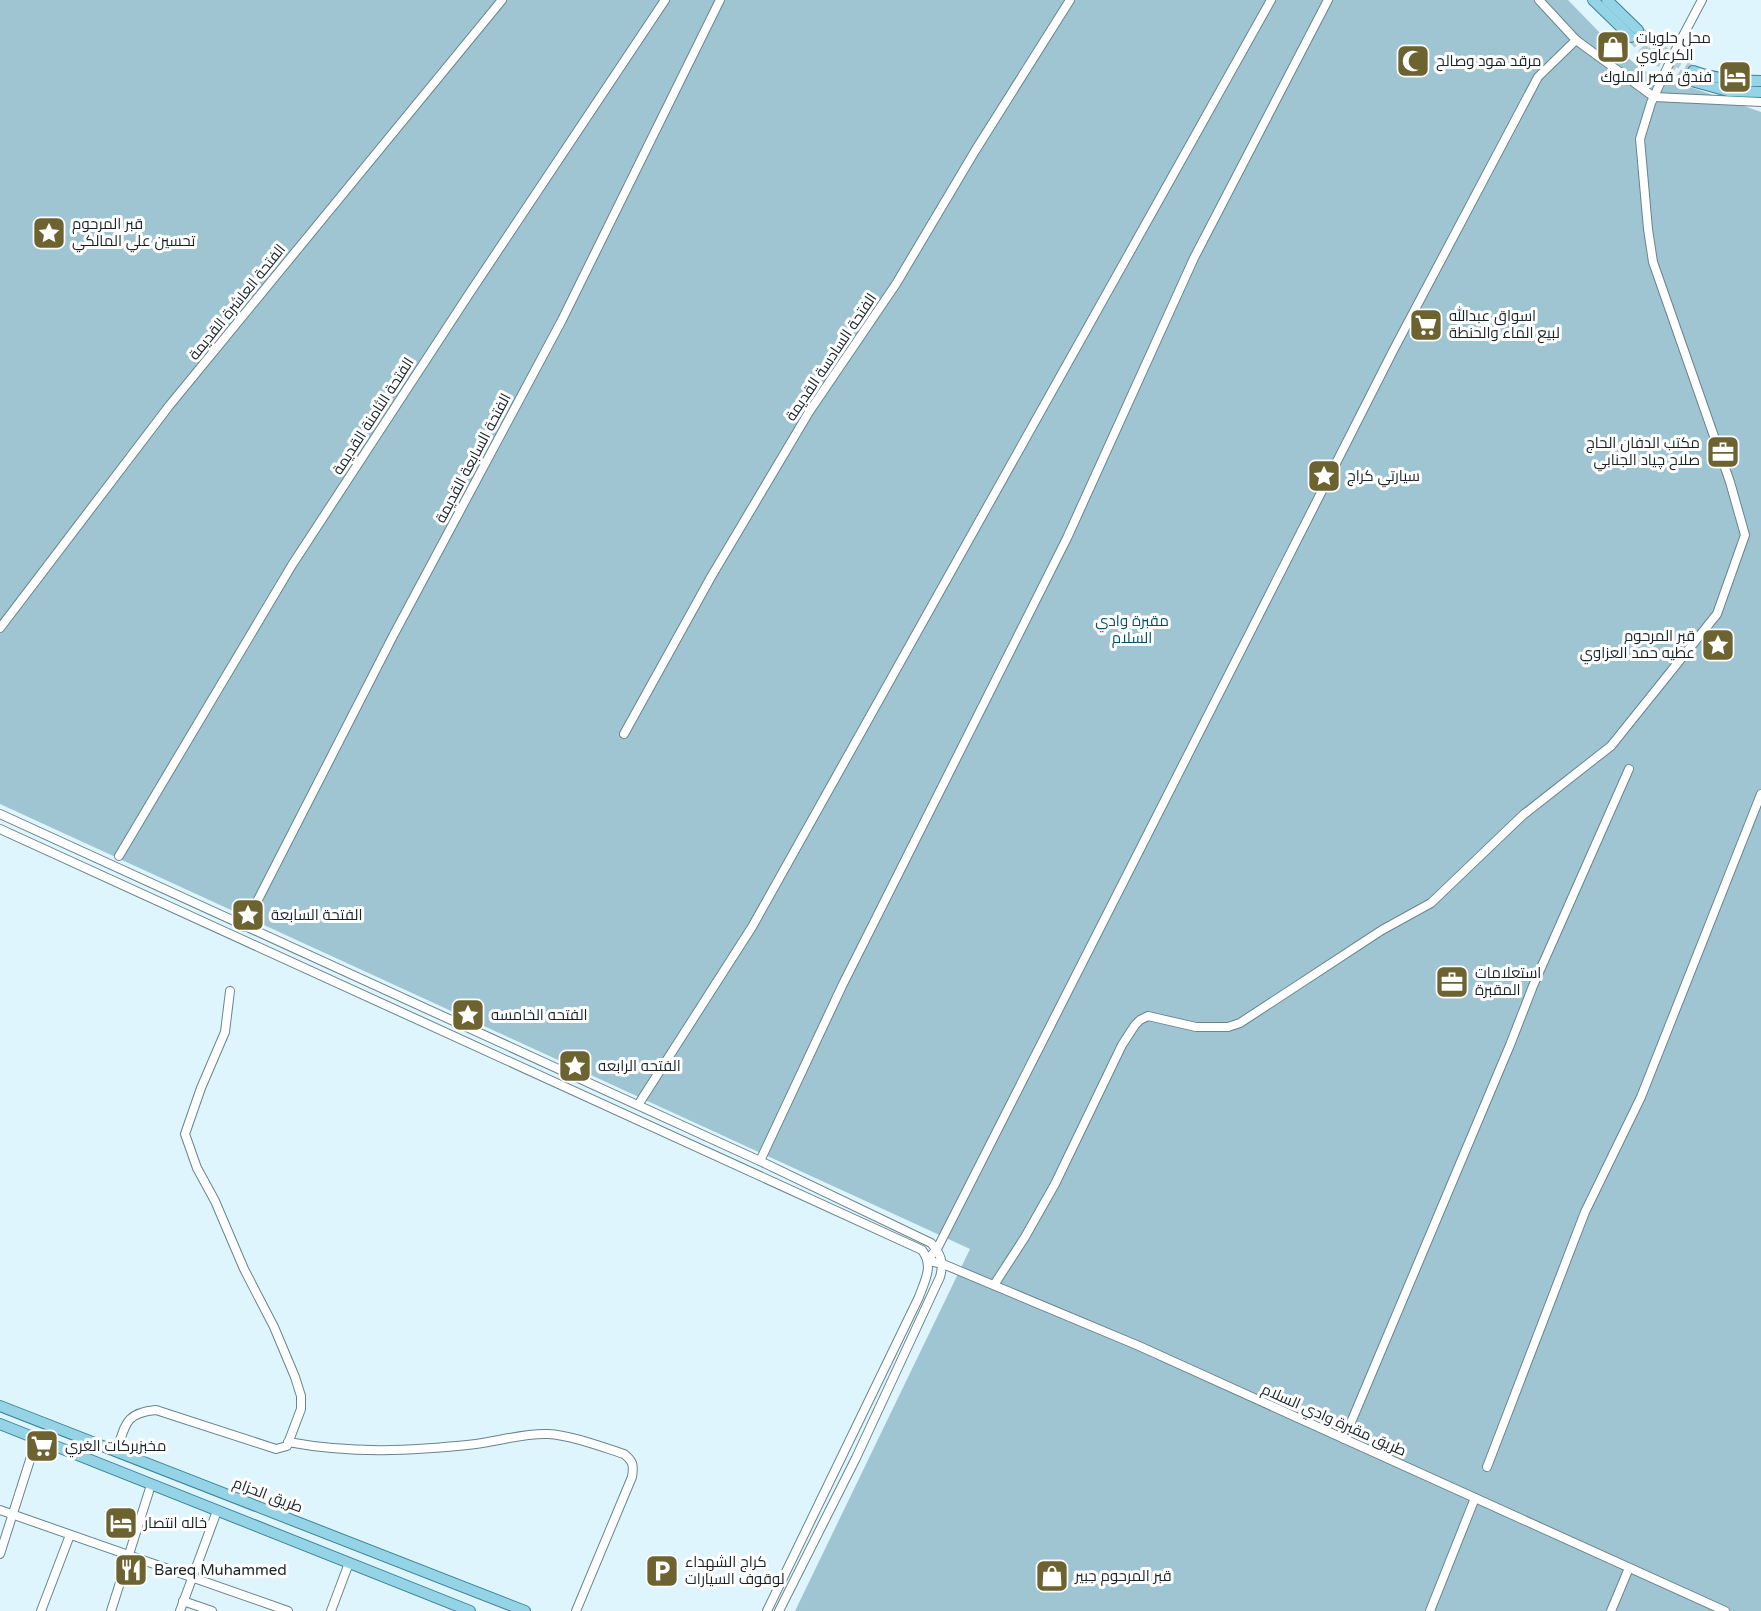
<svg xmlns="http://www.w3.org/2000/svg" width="1761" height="1611" font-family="'Varela Round',Cairo,sans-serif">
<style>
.green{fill:#a0c5d2}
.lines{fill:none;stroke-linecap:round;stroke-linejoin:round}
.major-tunnel{stroke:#b6cbd2;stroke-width:10;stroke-dasharray:10 5;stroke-linecap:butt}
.minor-casing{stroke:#69848d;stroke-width:10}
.major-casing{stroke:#3c8398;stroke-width:12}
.minor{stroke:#fff;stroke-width:8}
.major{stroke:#95d4e6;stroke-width:10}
.labels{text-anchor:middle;stroke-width:6;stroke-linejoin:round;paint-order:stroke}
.poi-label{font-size:15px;fill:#182327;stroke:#fefefe;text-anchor:start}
.street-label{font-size:15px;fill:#182327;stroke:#fefefe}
.park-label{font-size:15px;fill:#005265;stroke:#fefefe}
</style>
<rect width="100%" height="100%" fill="#def5fd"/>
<polygon class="green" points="0,0 1568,0 1603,36 1642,70 1761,112 1761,1611 795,1611 970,1249 0,804"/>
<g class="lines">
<g class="major-tunnel">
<polyline points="1638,30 1674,60 1693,71"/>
<polyline points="1631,37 1653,58 1688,80"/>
</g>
<g class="minor-casing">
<g id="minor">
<polyline points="1539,0 1576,40"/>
<polyline points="0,628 169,406 502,0"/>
<polyline points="624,734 711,577 809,412 896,284 975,151 1070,0"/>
<path d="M0,814L760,1161L931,1243C941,1254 944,1263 940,1277L856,1458L779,1611"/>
<path d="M0,829L922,1250C934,1266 925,1280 919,1297L767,1611"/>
<polyline points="119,856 292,565 469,294 665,0"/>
<polyline points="244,927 393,636 562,320 720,0"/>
<polyline points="638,1105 752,927 1271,0"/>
<polyline points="760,1161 842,986 1067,538 1194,258 1328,0"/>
<polyline points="928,1259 937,1249 1394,349 1538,77 1576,40 1654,97 1761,102"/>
<polyline points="929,1261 943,1264 1139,1346 1725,1611"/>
<polyline points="994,1285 1025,1237 1055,1184 1122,1045 1135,1025 1140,1020 1148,1016 1196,1027 1228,1027 1240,1023 1382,930 1431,903 1523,815 1611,746 1717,614 1745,535 1730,482 1653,262 1648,229 1640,139 1651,103 1675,51 1702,0"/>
<polyline points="1344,1439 1510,1045 1533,986 1629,769"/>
<path d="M288,1442C353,1454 411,1451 476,1444C500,1441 523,1433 548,1434C570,1435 602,1447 624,1454C633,1461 634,1465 632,1477L576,1611"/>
<path d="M116,1452C126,1425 124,1413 156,1410L276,1449L287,1446L301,1409V1396L295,1377L274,1327L244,1269L215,1201L197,1168L185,1134L201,1088L225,1032L230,991"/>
<polyline points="1487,1467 1585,1212 1641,1097 1761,794"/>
<polyline points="0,1510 288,1611"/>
<polyline points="0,1554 37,1438"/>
<polyline points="183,1601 212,1611"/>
<polyline points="41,1611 70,1535"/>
<polyline points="111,1611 151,1485"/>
<polyline points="180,1611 217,1511"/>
<polyline points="331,1611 349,1563"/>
<polyline points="1430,1611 1475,1498"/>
<polyline points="1611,1611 1629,1568"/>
</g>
</g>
<g class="major-casing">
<g id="major">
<polyline points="1593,0 1631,37"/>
<polyline points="1607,0 1638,30"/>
<path d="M1693,71C1715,79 1737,81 1761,81"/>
<polyline points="1688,80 1728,91 1761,92"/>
<polyline points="0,1406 525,1611"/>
<polyline points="0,1424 470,1611"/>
</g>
</g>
<use href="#minor" class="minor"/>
<use href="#major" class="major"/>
</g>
<defs>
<g id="shop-square" transform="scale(1.725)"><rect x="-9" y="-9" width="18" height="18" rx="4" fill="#6c6330" stroke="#fefefe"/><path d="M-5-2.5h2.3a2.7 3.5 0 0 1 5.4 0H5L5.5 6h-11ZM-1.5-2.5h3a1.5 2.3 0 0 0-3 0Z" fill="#fff"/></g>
<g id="mosque-square" transform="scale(1.725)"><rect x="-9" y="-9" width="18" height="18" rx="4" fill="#6c6330" stroke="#fefefe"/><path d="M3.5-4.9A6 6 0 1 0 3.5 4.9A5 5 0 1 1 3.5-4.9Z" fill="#fff"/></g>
<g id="hotel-square" transform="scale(1.725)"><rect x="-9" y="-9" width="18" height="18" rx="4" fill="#6c6330" stroke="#fefefe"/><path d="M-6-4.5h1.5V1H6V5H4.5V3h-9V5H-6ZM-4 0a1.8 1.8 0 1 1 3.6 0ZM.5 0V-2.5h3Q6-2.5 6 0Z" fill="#fff"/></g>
<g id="sight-square" transform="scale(1.725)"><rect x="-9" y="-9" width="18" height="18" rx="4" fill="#6c6330" stroke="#fefefe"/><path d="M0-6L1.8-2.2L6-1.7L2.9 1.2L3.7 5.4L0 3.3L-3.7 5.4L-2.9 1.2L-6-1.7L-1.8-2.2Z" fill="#fff"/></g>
<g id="supermarket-square" transform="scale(1.725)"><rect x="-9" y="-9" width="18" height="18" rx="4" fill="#6c6330" stroke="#fefefe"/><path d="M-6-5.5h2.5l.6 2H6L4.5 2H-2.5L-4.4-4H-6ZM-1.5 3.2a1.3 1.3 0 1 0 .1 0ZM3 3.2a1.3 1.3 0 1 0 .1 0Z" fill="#fff"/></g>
<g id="office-square" transform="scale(1.725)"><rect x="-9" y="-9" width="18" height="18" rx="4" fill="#6c6330" stroke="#fefefe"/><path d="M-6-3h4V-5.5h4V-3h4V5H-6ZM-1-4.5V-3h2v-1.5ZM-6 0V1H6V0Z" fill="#fff"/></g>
<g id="restaurant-square" transform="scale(1.725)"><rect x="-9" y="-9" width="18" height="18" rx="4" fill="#6c6330" stroke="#fefefe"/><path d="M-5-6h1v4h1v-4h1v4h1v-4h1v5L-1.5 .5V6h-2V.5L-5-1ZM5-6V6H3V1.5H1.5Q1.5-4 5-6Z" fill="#fff"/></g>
<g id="parking-square" transform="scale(1.725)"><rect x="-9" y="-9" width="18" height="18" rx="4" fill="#6c6330" stroke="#fefefe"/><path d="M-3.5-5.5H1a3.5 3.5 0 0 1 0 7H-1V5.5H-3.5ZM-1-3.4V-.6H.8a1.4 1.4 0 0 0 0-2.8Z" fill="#fff"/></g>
</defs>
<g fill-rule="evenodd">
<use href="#shop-square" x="1613" y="47"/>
<use href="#mosque-square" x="1413" y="61"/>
<use href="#hotel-square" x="1735" y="77"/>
<use href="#sight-square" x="49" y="233"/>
<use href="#supermarket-square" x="1426" y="325"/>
<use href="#office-square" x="1723" y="452"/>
<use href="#sight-square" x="1324" y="476"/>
<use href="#sight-square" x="1718" y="645"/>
<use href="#sight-square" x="248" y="915"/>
<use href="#office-square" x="1452" y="982"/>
<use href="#sight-square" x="468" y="1015"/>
<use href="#sight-square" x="575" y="1066"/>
<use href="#supermarket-square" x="42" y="1446"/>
<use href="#hotel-square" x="121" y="1523"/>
<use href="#restaurant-square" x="131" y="1570"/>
<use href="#parking-square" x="662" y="1571"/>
<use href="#shop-square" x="1052" y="1576"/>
</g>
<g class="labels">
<g class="poi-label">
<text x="1636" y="43">محل حلويات<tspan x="1636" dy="17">الكرعاوي</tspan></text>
<text x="1436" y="66">مرقد هود وصالح</text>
<text x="1712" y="82" text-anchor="end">فندق قصر الملوك</text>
<text x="72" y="229">قبر المرحوم<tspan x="72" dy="17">تحسين علي المالكي</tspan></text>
<text x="1449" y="321">اسواق عبدالله<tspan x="1449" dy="17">لبيع الماء والحنطة</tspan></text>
<text x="1700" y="448" text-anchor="end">مكتب الدفان الحاج<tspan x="1700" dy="17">صلاح چياد الجنابي</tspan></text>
<text x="1347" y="481">سيارتي كراج</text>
<text x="1695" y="641" text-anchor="end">قبر المرحوم<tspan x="1695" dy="17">عطيه حمد العزاوي</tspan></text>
<text x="271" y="920">الفتحة السابعة</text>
<text x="1475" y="978">استعلامات<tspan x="1475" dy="17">المقبرة</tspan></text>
<text x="491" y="1020">الفتحه الخامسه</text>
<text x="598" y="1071">الفتحه الرابعه</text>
<text x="65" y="1451">مخبزبركات الغري</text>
<text x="144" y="1528">خاله انتصار</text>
<text x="685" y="1567">كراج الشهداء<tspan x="685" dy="17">لوقوف السيارات</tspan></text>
<text x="154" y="1575">Bareq Muhammed</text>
<text x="1075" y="1581">قبر المرحوم جبير</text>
</g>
<g class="street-label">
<text transform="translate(237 302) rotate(-51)" y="5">الفتحة العاشرة القديمة</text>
<text transform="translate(831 357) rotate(-56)" y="5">الفتحة السادسة القديمة</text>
<text transform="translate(373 416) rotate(-57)" y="5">الفتحة الثامنة القديمة</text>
<text transform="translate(473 458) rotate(-62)" y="5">الفتحة السابعة القديمة</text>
<text transform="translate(1334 1420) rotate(24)" y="5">طريق مقبرة وادي السلام</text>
<text transform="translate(268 1495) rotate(21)" y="5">طريق الحزام</text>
</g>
<g class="park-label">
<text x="1132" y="626">مقبرة وادي<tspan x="1132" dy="17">السلام</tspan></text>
</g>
</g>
</svg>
